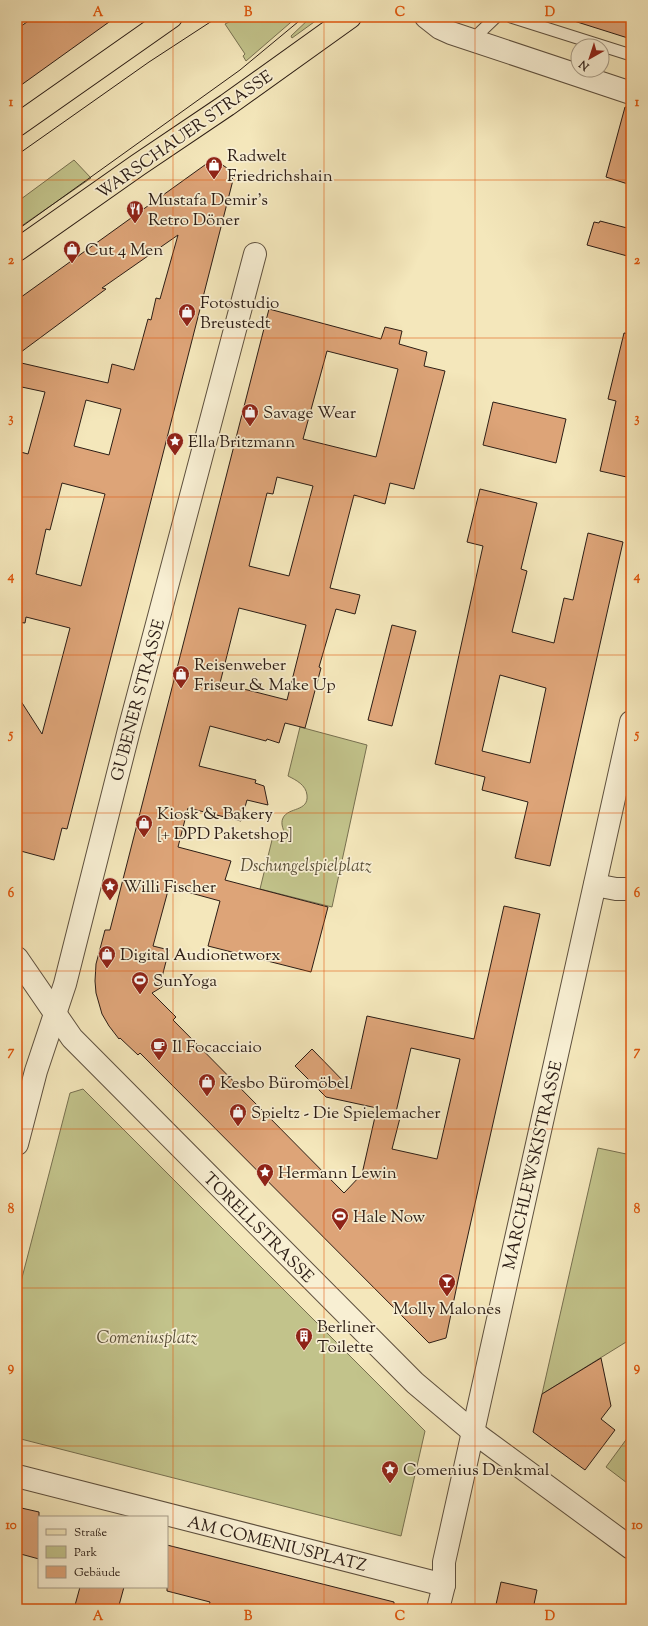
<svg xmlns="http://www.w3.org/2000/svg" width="648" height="1626" font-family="'Sorts Mill Goudy',serif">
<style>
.green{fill:#c2c38b;stroke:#777050}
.building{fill:#dda478;stroke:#2c1d15;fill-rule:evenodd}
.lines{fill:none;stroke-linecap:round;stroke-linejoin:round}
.service-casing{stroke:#5e503e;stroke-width:13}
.minor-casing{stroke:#5e503e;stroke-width:24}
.primary-casing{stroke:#2c1d15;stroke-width:24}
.service{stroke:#f8efd3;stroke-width:11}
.minor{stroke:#f8efd3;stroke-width:22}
.primary{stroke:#f4e7bb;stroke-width:22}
.tram{stroke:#2c1d15;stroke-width:1}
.grid{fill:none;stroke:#df560c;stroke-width:1;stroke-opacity:0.55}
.labels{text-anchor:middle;stroke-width:3.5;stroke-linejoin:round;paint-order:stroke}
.street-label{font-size:17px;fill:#2c1d15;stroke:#f8efd3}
.poi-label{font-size:17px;fill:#2c1d15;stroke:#f8efd3;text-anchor:start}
.park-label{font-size:17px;font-style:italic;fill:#594f38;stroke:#f8efd3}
.neatline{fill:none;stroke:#df560c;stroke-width:1.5}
.grid-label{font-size:13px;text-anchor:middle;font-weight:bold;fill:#df560c}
</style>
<rect width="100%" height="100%" fill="#f4e7bb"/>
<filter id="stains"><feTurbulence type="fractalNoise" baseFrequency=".005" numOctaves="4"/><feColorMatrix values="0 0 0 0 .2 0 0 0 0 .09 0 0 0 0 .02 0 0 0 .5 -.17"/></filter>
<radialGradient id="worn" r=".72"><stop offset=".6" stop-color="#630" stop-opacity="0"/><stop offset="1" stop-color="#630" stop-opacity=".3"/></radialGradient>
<g class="green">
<polygon points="239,17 297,17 246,61 243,56 245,54 225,24"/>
<polygon points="311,17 321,17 292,38 291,36"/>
<polygon points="74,160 91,178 17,229 17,202"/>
<path d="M300,727L367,745L332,907L260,889L272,840H283L286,836C284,831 280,824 283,818C288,807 309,812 307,795C306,785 296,780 288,776Z"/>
<polygon points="83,1089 425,1431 401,1536 17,1438 17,1297 70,1093"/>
<polygon points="598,1148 631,1155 631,1339 542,1394"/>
<polygon points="631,1433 631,1486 606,1467"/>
</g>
<g class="building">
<polygon points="34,17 116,17 17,88 17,29"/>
<polygon points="575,17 631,17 631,39 574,21"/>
<polygon points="625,107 631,108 631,185 606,177"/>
<path d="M209,162H218L230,170L233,180L67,829L62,828L54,860L17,850V695L42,734L70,628L26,617L25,623L17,622V451L28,454L45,392L17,386V362L108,383L112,364L134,370L148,319L151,320L156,298L160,299L178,235L102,288L106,289L17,355V300ZM86,400L121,409L109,455L74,446ZM62,483L105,494L81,586L36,574L46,529L50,530Z"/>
<polygon points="600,221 631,229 631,257 587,245 594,222 599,223"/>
<path d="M269,309L381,339L385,327L402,331L399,344L427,352L424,366L445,371L414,489L390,483L385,504L354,495L330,588L360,595L355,614L336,609L319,667L321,668L305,728L285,723L279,743L267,739L266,741L210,726L199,766L256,780L255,783L264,786L268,805L247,800L241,821L188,808L178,847L231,861L225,880L328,907L311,972L208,946L220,901L169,887L153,946L169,950L162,977V987L152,993L176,1017L173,1020L344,1193L362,1174L377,1108L326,1097L295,1066L312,1049L351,1089L367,1016L474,1039L504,906L540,914L461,1266L446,1338L429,1343L140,1053L138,1055L120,1038L119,1039L109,1026L102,1014L96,993L95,981L96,964L105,930H110ZM327,351L398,369L376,457L303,439ZM277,477L313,486L289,576L249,566L267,493L273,494ZM239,608L306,625L287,700L220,683ZM411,1048L460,1059L437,1159L392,1149L401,1114L396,1112Z"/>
<polygon points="624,333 631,334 631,478 600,471 616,401 608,399"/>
<polygon points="493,402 566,419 556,463 483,445"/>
<path d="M480,489L537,503L521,569L527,571L512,632L554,643L564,598L573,600L588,533L623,542L550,866L515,858L528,802L482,790L485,777L435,764L483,546L467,542ZM500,675L546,688L530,763L482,751Z"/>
<polygon points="392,625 416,631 392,726 368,720"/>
<polygon points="601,1358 611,1406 601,1419 615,1430 585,1470 533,1432 542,1394"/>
<polygon points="17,1507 39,1512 39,1559 17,1553"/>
<polygon points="167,1545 394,1602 394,1609 208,1609 210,1602 167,1591"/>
<polygon points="501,1582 537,1590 533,1609 495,1609"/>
<polygon points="80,1587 124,1587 118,1609 74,1609"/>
</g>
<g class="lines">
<g class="service-casing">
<g id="service">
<polyline points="511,17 631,55"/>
<polyline points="472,40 496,17"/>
</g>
</g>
<g class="minor-casing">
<g id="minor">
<polyline points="426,17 440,28 451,33 631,93"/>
<polyline points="595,885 616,889 631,889"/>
<polyline points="17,958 72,1038 415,1383 472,1431 631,1548"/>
<polyline points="17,1144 36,1071 65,984 129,730 255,254"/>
<polyline points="17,1476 444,1585"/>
<polyline points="438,1609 444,1585 444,1562 631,722"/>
</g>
</g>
<g class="primary-casing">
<g id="primary">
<polyline points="17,125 171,17"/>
<polyline points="17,250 138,165 227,105 350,17"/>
</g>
</g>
<use href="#service" class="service"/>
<use href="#minor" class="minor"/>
<use href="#primary" class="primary"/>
<g class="tram">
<polyline points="17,155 149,62 218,17"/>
<polyline points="17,230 240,70 304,17"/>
</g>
</g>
<path class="grid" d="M173,17V1609M324,17V1609M475,17V1609M17,180H631M17,338H631M17,497H631M17,655H631M17,813H631M17,971H631M17,1129H631M17,1288H631M17,1446H631"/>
<defs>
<g id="shop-pin" transform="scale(0.9)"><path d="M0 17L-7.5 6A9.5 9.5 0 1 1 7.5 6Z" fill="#8f2418" stroke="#f8efd3"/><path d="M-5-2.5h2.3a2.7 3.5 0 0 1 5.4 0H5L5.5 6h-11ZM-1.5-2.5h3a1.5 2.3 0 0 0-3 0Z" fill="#fff"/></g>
<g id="restaurant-pin" transform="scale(0.9)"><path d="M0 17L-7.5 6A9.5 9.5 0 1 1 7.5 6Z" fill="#8f2418" stroke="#f8efd3"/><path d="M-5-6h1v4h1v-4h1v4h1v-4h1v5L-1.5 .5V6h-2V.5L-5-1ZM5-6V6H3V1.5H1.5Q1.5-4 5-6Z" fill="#fff"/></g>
<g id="sight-pin" transform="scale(0.9)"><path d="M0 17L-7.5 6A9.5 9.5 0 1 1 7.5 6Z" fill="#8f2418" stroke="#f8efd3"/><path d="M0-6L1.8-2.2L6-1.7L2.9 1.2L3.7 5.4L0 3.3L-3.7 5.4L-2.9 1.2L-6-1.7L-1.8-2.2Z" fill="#fff"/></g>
<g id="stadium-pin" transform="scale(0.9)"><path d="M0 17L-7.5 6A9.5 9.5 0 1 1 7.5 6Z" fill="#8f2418" stroke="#f8efd3"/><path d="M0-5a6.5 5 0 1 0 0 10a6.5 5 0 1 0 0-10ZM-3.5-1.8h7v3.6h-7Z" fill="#fff"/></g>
<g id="cafe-pin" transform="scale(0.9)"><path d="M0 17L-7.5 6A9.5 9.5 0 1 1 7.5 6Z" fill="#8f2418" stroke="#f8efd3"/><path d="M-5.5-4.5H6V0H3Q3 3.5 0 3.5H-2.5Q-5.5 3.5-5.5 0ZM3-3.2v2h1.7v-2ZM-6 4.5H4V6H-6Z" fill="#fff"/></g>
<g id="bar-pin" transform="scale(0.9)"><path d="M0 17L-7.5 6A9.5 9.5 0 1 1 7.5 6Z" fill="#8f2418" stroke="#f8efd3"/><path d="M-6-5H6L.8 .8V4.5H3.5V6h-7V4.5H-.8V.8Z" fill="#fff"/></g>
<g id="building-pin" transform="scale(0.9)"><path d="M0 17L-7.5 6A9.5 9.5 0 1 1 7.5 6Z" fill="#8f2418" stroke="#f8efd3"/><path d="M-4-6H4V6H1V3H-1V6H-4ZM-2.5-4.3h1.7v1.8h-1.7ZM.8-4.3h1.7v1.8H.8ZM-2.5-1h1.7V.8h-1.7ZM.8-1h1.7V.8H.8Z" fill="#fff"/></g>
</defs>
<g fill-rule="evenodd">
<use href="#shop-pin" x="214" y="165"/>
<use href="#restaurant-pin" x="135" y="209"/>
<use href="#shop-pin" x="72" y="249"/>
<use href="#shop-pin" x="187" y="312"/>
<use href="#shop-pin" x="250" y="412"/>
<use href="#sight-pin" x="175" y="441"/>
<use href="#shop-pin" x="181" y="674"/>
<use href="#shop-pin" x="144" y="823"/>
<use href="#sight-pin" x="110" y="886"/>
<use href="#shop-pin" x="107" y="954"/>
<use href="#stadium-pin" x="140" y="980"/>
<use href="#cafe-pin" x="159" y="1046"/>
<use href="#shop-pin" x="207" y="1082"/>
<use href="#shop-pin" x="238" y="1112"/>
<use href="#sight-pin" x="265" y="1172"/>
<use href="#stadium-pin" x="340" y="1216"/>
<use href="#bar-pin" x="447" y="1282"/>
<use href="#building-pin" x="304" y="1336"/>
<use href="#sight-pin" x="390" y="1469"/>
</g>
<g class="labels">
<g class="street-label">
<text transform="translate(184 134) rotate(-35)" y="6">WARSCHAUER STRASSE</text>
<text transform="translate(137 700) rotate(-75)" y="6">GUBENER STRASSE</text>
<text transform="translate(532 1165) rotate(-77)" y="6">MARCHLEWSKISTRASSE</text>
<text transform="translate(259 1227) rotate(45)" y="6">TORELLSTRASSE</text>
<text transform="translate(277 1543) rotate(14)" y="6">AM COMENIUSPLATZ</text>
</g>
<g class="poi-label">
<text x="227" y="161">Radwelt<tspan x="227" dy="20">Friedrichshain</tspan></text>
<text x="148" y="205">Mustafa Demir's<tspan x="148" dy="20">Retro Döner</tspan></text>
<text x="85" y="255">Cut 4 Men</text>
<text x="200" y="308">Fotostudio<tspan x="200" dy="20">Breustedt</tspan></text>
<text x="263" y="418">Savage Wear</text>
<text x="188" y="447">Ella Britzmann</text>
<text x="194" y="670">Reisenweber<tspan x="194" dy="20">Friseur &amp; Make Up</tspan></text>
<text x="157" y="819">Kiosk &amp; Bakery<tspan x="157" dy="20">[+ DPD Paketshop]</tspan></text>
<text x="123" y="892">Willi Fischer</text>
<text x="120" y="960">Digital Audionetworx</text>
<text x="153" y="986">SunYoga</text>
<text x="172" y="1052">Il Focacciaio</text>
<text x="220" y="1088">Kesbo Büromöbel</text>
<text x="251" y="1118">Spieltz - Die Spielemacher</text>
<text x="278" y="1178">Hermann Lewin</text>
<text x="353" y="1222">Hale Now</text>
<text x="447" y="1314" text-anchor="middle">Molly Malones</text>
<text x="317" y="1332">Berliner<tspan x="317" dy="20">Toilette</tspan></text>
<text x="403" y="1475">Comenius Denkmal</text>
</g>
<g class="park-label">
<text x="306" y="871">Dschungelspielplatz</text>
<text x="147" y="1343">Comeniusplatz</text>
</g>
</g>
<rect width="648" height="1626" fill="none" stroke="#f4e7bb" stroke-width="44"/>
<rect x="38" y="1516" width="130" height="72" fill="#f8efd3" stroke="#a69b87"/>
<rect x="46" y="1529" width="20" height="6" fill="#f4e7bb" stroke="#a69b87"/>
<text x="74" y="1536" font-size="12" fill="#2c1d15">Straße</text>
<rect x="46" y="1546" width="20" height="12" fill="#c2c38b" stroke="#a69b87"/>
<text x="74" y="1556" font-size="12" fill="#2c1d15">Park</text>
<rect x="46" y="1566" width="20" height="12" fill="#dda478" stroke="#a69b87"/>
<text x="74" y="1576" font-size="12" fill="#2c1d15">Gebäude</text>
<g transform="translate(590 58) rotate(219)"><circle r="19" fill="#f8efd3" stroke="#a69b87"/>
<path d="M0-3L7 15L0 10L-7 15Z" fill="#8f2418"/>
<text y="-6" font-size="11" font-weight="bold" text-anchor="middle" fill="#2c1d15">N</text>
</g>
<rect x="22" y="22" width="604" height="1582" class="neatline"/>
<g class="grid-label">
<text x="98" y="16">A</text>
<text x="248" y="16">B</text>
<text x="400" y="16">C</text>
<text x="550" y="16">D</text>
<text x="11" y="106">1</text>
<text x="637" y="106">1</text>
<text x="11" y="264">2</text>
<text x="637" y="264">2</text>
<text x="11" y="422">3</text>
<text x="637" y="422">3</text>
<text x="11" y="580">4</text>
<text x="637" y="580">4</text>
<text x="11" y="738">5</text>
<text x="637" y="738">5</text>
<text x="11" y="897">6</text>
<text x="637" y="897">6</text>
<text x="11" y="1055">7</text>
<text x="637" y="1055">7</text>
<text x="11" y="1213">8</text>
<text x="637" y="1213">8</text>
<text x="11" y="1371">9</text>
<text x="637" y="1371">9</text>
<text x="11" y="1529">10</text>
<text x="637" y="1529">10</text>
<text x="98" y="1620">A</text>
<text x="248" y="1620">B</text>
<text x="400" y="1620">C</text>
<text x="550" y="1620">D</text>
</g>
<rect width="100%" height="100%" filter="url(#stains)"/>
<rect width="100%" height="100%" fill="url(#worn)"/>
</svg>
